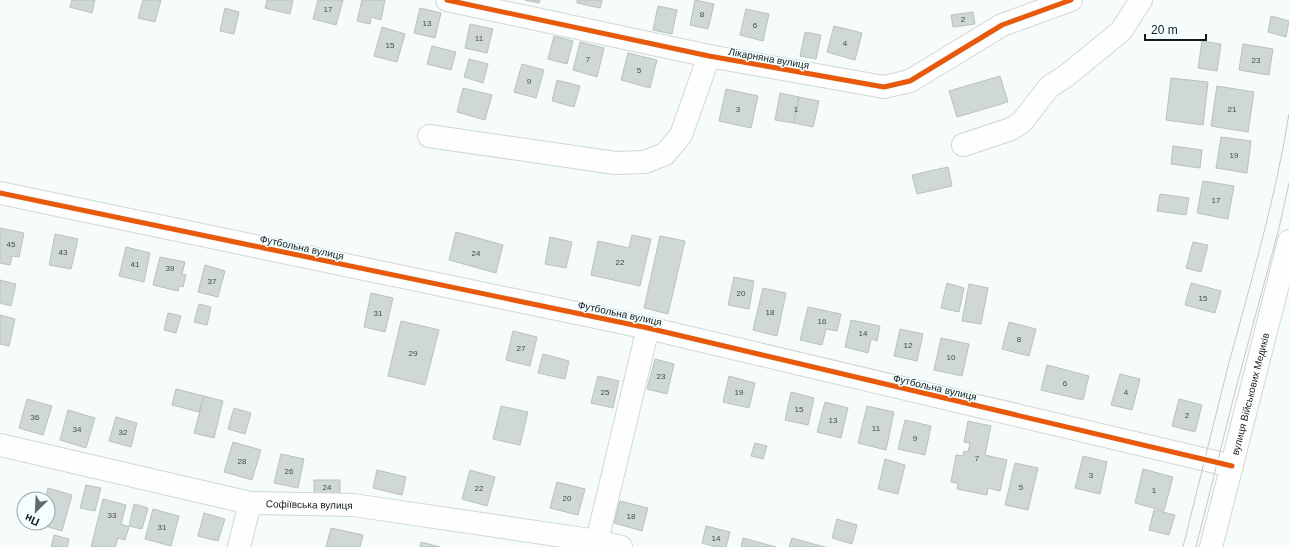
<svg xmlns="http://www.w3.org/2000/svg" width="1289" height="547" font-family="Arial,sans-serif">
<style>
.building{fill:#d0d7d7;stroke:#bac1c1}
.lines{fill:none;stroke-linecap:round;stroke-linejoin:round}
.minor-casing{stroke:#cfd7d7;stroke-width:24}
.major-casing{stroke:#cfd7d7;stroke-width:24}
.minor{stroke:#fefefe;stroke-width:22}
.major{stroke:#fefefe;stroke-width:22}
.tram{stroke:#c6c8c8;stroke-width:1}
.cycleway-casing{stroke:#f3fefe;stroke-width:8}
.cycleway{stroke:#e8590c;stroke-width:5}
.labels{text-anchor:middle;stroke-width:3;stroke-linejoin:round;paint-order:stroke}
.number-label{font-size:8px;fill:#424b4c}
.street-label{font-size:10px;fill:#131c1d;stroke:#f3fefe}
</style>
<rect width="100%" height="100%" fill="#f6fbfb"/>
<g class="building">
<polygon points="72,0 95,0 92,13 70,7"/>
<polygon points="143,0 161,0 155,22 138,18"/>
<polygon points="267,0 293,0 290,14 265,8"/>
<polygon points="318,0 343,0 336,25 313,19"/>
<polygon points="362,0 385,0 381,20 371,17 370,24 357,21"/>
<polygon points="525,0 540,0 539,3"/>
<polygon points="577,0 602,0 600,8 577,3"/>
<polygon points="695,0 714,4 708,29 690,25"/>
<polygon points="658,6 677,10 672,34 653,30"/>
<polygon points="225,8 239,12 234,34 220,31"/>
<polygon points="420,8 441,13 435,38 414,33"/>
<polygon points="746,9 769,14 763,41 740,35"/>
<polygon points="973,12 975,24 953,27 951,15"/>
<polygon points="1271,16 1289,21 1286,37 1268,32"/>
<polygon points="470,24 493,29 487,53 465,48"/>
<polygon points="834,26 862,33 855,60 827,52"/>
<polygon points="382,27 405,34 397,62 374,56"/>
<polygon points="805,32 821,35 816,59 800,56"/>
<polygon points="554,36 573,41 567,64 548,59"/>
<polygon points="1202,41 1221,44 1217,71 1198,68"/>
<polygon points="580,42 604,48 597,77 573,70"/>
<polygon points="1243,44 1273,49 1269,75 1239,70"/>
<polygon points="432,46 456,52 451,70 427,64"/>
<polygon points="628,53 657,60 650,88 621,80"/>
<polygon points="469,59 488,64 483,83 464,77"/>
<polygon points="522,64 544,70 536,98 514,92"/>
<polygon points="1000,76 1008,102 957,117 949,91"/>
<polygon points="1171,78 1208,82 1203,125 1166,120"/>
<polygon points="557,80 580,86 574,107 552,101"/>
<polygon points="1217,86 1254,92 1248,132 1211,126"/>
<polygon points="463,88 492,95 485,120 457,112"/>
<polygon points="726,89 758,96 751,128 719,121"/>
<polygon points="780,93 799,97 794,123 775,120"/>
<polygon points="799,97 819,101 813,127 794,123"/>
<polygon points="1221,137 1251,141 1247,173 1216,168"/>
<polygon points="1173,146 1202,150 1200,168 1171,164"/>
<polygon points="948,167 952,186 917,194 912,175"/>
<polygon points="1203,181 1234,186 1228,219 1197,213"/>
<polygon points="1160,194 1189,198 1186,215 1157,211"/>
<polygon points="0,228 24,233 19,257 12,256 10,265 0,263"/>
<polygon points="456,232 503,245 496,273 449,260"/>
<polygon points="55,234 78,239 71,269 49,265"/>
<polygon points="632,235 651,239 640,286 591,275 598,241 629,248"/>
<polygon points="660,236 685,241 668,314 644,308"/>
<polygon points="550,237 572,242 566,268 545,264"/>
<polygon points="1193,242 1208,245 1201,272 1186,268"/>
<polygon points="126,247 150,253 144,282 119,276"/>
<polygon points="160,257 185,262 182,274 186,275 183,287 179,286 178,291 153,285"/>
<polygon points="205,265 225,271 218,297 198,292"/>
<polygon points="734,277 754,281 749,309 728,305"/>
<polygon points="0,280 16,284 11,306 0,303"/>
<polygon points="947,283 964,288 959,312 941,308"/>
<polygon points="1191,283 1221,291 1215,313 1185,305"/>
<polygon points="969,284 988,288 981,324 962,321"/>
<polygon points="763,288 786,293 777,336 753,330"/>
<polygon points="371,293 393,298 385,332 364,327"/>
<polygon points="199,304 211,307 207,325 194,322"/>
<polygon points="808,307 841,314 837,331 826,329 822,345 800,340"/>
<polygon points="168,313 181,316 176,333 164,330"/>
<polygon points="0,315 15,319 9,346 0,344"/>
<polygon points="851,320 880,326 877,341 871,339 868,353 845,347"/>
<polygon points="401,321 439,330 425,385 388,376"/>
<polygon points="1009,322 1036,329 1029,356 1002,349"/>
<polygon points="900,329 923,334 917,361 894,356"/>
<polygon points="513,331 537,337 530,366 506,360"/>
<polygon points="941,338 969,344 962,376 934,370"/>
<polygon points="543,354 569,361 565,379 538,373"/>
<polygon points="655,359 674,364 667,394 647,389"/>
<polygon points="1047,365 1089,376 1083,400 1041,390"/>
<polygon points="1120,374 1140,379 1132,410 1111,405"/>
<polygon points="598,376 619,381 613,408 591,403"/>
<polygon points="729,376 755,383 749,408 723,402"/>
<polygon points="176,389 204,396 199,412 172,405"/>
<polygon points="791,392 814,398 808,425 785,420"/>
<polygon points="204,396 223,401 214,438 194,433"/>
<polygon points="27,399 52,406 43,435 19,428"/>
<polygon points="1179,399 1202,405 1195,432 1172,426"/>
<polygon points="825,402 848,408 841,438 817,432"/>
<polygon points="501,406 528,412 520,445 493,439"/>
<polygon points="867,406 894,412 886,450 858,443"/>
<polygon points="234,408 251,413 245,434 228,429"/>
<polygon points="68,410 95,418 86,448 60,440"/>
<polygon points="116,417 137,423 131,447 109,441"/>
<polygon points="905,420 931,426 925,455 898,449"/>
<polygon points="968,421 991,426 985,455 1007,460 1000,491 988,488 987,495 957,489 958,483 951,482 956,455 963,456 964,451 968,452 970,443 964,442"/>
<polygon points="233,442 261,450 252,480 224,472"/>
<polygon points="755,443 767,446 763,459 751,456"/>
<polygon points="281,454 304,459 298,488 274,483"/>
<polygon points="1083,456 1107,462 1100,494 1075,488"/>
<polygon points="885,459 905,465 898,494 878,489"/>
<polygon points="1015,463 1038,468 1028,510 1005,505"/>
<polygon points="1143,469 1173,477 1164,511 1135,503"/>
<polygon points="377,470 406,477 402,495 373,488"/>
<polygon points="470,470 495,477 487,506 462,499"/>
<rect x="314" y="480" width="26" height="14"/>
<polygon points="557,482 585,489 578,515 550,508"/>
<polygon points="86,485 101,488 95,511 80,508"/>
<polygon points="48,488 72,495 62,531 38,524 48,523 48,499 45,499"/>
<polygon points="103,499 126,505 121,524 129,527 125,540 118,538 115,547 91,547"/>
<polygon points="620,501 648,508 642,531 614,523"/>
<polygon points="134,504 148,508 142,529 129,526"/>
<polygon points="153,509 179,516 171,546 145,539"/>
<polygon points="1154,510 1175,515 1169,535 1149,530"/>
<polygon points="204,513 225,519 218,541 198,536"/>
<polygon points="837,519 857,525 852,544 832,538"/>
<polygon points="706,526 730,532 726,547 717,547 702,543"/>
<polygon points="331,528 363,535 360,547 326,547"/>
<polygon points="54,535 69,539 67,547 51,547"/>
<polygon points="743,538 776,547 741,547"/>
<polygon points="792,538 825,547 789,547"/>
<polygon points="421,542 440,547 420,547"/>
</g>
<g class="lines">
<g class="minor-casing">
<g id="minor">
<polyline points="447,0 709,56 884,87 910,81 1002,25 1071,0"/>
<polyline points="429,136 615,163 645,162 665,154 681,135 709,56"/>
<polyline points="963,145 1011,129 1022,122 1049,87 1066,76 1121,31 1141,0"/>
<polyline points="0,193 648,328 1232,466"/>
<path id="s1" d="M0,445L250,503L353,505L597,541L621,547"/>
<polyline points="597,541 648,328"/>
<polyline points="239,547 250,503"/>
</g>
</g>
<g class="major-casing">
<g id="major">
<path id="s2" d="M1211,547L1289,241"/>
</g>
</g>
<use href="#minor" class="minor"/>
<use href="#major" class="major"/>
<g class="tram">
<path d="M1183,547C1198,488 1212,429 1227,370C1250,285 1275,201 1289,114"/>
<polyline points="1196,547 1236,388 1279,228 1289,183"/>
</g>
<g class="cycleway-casing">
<g id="cycleway">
<polyline points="447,0 709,56 884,87 910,81 1002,25 1071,0"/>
<polyline points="0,193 648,328 1232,466"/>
</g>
</g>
<use href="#cycleway" class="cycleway"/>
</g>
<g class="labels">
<g class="number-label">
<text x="328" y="12">17</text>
<text x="702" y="17">8</text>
<text x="963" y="22">2</text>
<text x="427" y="26">13</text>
<text x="755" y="28">6</text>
<text x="479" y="41">11</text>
<text x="845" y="46">4</text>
<text x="390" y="48">15</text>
<text x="588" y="62">7</text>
<text x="1256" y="63">23</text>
<text x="639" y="73">5</text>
<text x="529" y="84">9</text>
<text x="738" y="112">3</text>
<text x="796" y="112">1</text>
<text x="1232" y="112">21</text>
<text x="1234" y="158">19</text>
<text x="1216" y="203">17</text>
<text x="11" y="247">45</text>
<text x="63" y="255">43</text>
<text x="476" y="256">24</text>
<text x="620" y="265">22</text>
<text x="135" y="267">41</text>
<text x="170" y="271">39</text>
<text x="212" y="284">37</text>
<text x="741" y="296">20</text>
<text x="1203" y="301">15</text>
<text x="770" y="315">18</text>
<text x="378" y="316">31</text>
<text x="822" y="324">16</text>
<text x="863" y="336">14</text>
<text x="1019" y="342">8</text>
<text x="908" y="348">12</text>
<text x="521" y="351">27</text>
<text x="413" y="356">29</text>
<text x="951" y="360">10</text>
<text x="661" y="379">23</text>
<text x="1065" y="386">6</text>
<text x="605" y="395">25</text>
<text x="739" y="395">19</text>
<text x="1126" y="395">4</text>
<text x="799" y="412">15</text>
<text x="1187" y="418">2</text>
<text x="35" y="420">36</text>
<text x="833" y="423">13</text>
<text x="876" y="431">11</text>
<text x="77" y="432">34</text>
<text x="123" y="435">32</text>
<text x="915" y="441">9</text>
<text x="977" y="461">7</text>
<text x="242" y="464">28</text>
<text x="289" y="474">26</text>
<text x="1091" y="478">3</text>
<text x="327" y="490">24</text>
<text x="1021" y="490">5</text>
<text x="479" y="491">22</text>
<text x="1154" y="493">1</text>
<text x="567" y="501">20</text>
<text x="112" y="518">33</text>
<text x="631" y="519">18</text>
<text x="162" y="530">31</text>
<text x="716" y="541">14</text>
</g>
<g class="street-label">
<text transform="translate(769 58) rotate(10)" y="4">Лікарняна вулиця</text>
<text transform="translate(302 247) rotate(12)" y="4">Футбольна вулиця</text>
<text transform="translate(620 313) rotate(12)" y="4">Футбольна вулиця</text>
<text transform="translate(935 387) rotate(13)" y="4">Футбольна вулиця</text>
<text dy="4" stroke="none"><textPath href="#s2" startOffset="158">вулиця Військових Медиків</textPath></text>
<text dy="4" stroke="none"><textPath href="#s1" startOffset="316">Софіївська вулиця</textPath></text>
</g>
</g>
<g transform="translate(36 511) rotate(204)"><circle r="19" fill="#f3fefe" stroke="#99a4a4"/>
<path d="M0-3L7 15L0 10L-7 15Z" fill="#626a6b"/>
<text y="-6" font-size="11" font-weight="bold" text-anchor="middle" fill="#131c1d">Пн</text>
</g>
<path d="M1145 34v6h61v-6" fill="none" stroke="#131c1d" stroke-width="2"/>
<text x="1151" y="34" font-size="12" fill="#131c1d" stroke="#f3fefe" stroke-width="3" paint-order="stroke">20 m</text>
</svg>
